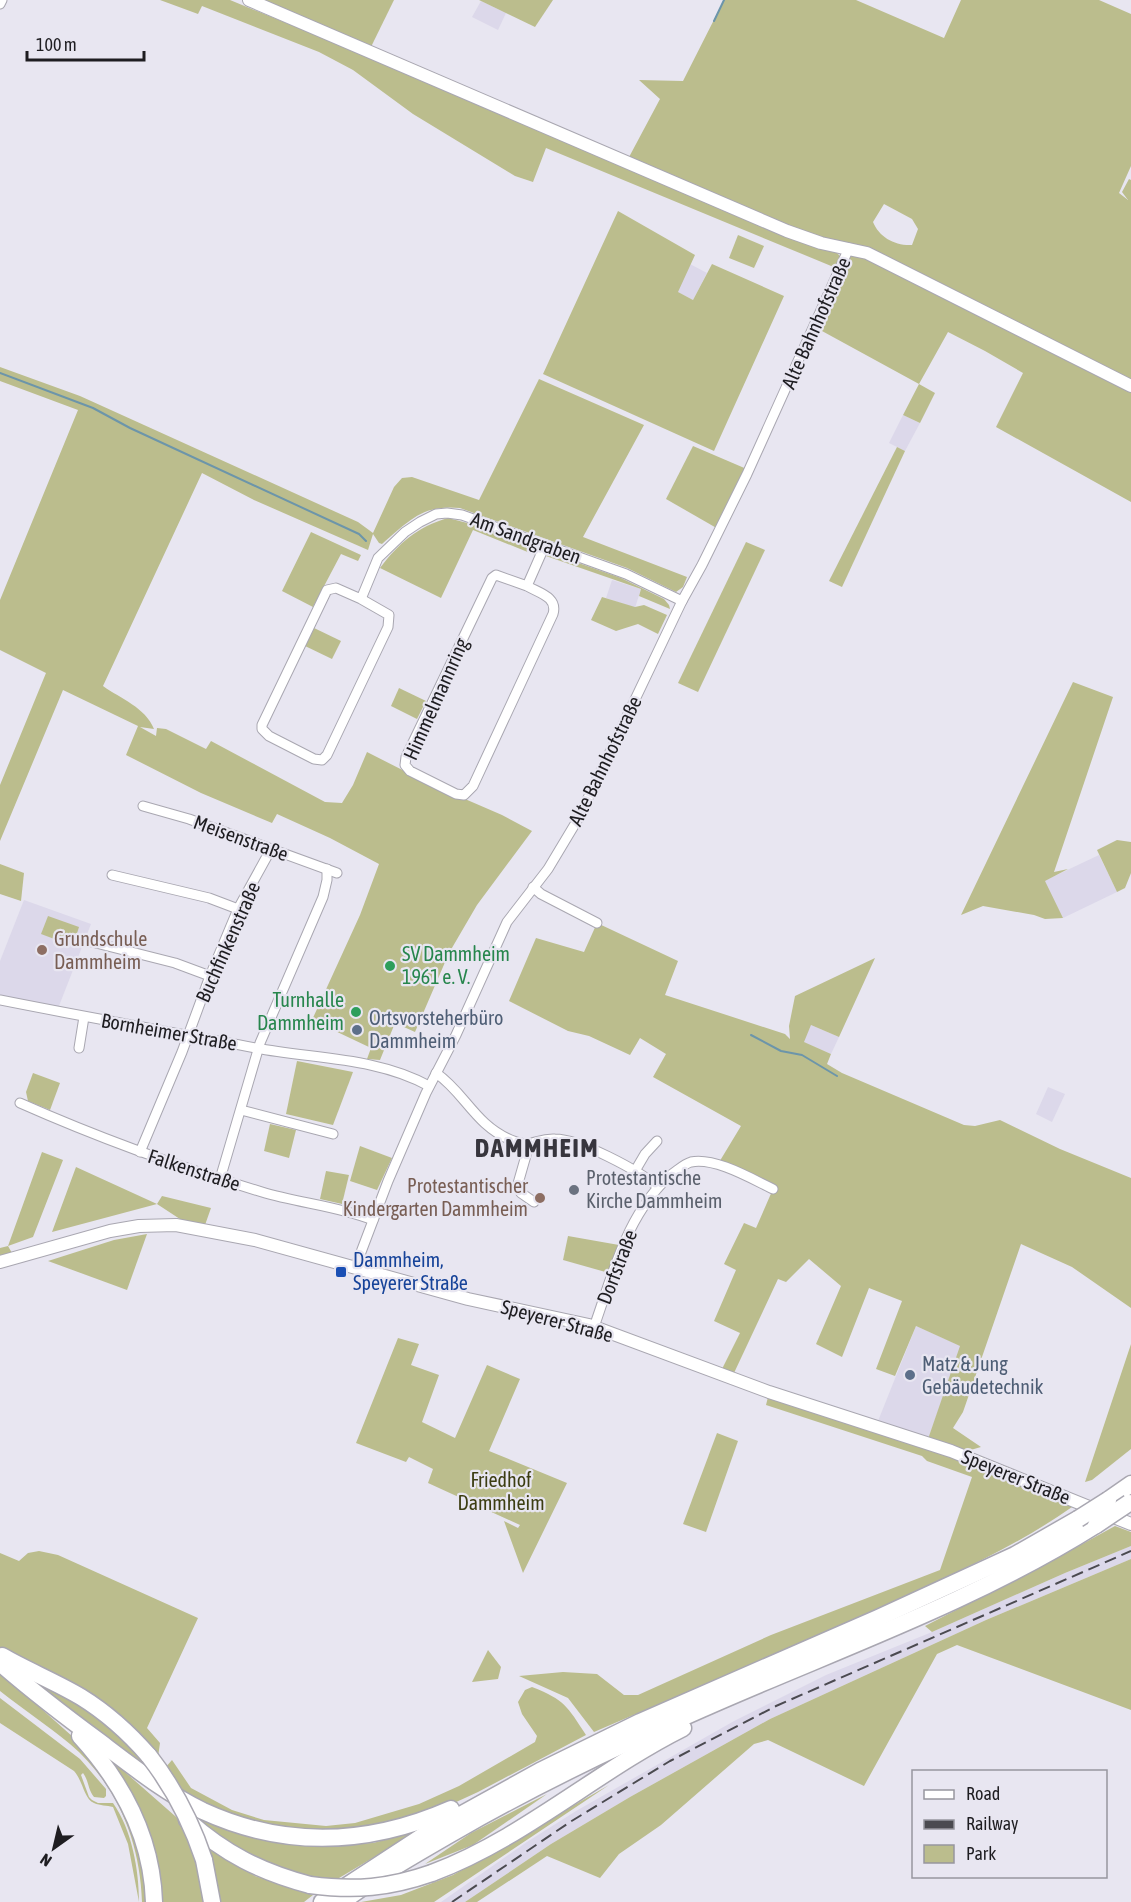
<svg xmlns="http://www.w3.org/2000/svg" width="1131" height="1902" font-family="'Asap Condensed',sans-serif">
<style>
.built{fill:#dcd8ea}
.green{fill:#bbbd8d;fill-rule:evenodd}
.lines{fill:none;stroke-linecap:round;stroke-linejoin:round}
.stream{stroke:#6c95aa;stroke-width:2}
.street-casing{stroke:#a9a7b1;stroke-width:11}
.secondary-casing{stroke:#a9a7b1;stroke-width:14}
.highway-casing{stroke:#a9a7b1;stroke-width:19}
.street{stroke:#fff;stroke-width:9}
.secondary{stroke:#fff;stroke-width:12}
.highway{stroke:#fff;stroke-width:16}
.rail{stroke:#4b4a50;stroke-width:2;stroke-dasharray:12 6;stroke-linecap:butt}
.highway-bridge-casing{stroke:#a9a7b1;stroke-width:19;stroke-linecap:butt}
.highway-bridge{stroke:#fff;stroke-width:16}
.education-dot{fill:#8d6e63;stroke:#e8e6f1;stroke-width:2}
.leisure-dot{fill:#2e9e5b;stroke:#e8e6f1;stroke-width:2}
.service-dot{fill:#5c6f8a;stroke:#e8e6f1;stroke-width:2}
.worship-dot{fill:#6b7280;stroke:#e8e6f1;stroke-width:2}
.transit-dot{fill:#1a4fb4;stroke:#e8e6f1;stroke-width:2}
.labels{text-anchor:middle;stroke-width:4.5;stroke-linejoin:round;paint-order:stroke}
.street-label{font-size:20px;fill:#1e1d21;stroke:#e8e6f1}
.education-label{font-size:20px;fill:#785e54;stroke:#e8e6f1;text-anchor:start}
.leisure-label{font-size:20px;fill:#27864d;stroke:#e8e6f1;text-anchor:start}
.service-label{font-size:20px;fill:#4e5e75;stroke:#e8e6f1;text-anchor:start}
.worship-label{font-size:20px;fill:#5b616d;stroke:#e8e6f1;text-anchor:start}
.transit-label{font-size:20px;fill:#164399;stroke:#e8e6f1;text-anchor:start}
.park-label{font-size:20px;fill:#3c3d12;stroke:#e8e6f1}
.district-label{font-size:26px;font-weight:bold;letter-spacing:1.5px;fill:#37353d;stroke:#e8e6f1}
</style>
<rect width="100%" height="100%" fill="#e8e6f1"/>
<g class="built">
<polygon points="481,1 506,13 498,30 472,17"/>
<polygon points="690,264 707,273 693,300 677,292"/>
<polygon points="903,415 920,423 905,451 889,443"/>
<polygon points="612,580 641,589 635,608 606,598"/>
<polygon points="1099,855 1117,892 1063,918 1044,881"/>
<polygon points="24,900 91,924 57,1011 0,1000 0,961"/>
<polygon points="811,1025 839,1037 831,1054 803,1042"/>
<polygon points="1048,1087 1065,1094 1052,1122 1036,1114"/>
<polygon points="916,1326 961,1346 928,1439 876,1426"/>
<polygon points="1131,1546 1131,1559 986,1620 770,1719 630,1797 551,1844 465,1902 441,1902 527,1842 576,1811 734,1721 826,1675 932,1632 1065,1573"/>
</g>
<g class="green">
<polygon points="160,0 230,0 628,163 835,251 841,257 836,268 546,148 533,182 515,176 413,114 353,70 319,52 202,6 198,14"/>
<polygon points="249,0 394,0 369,51"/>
<polygon points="479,0 553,0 535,27"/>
<path d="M724,0H856L944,38L961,0H1099L1131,14V166L1119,193L1128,200L1122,192L1129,179L1131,180V502L996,427L1023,373L985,351L948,332L919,384L935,393L920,423L903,415L919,384L822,331L842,282L837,279L849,248L821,243L628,159L660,99L639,80L683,81ZM884,204L912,219L918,229L912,245C895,246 879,237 873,222Z"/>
<polygon points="618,211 695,255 678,292 693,300 712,264 784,296 714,451 543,374"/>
<polygon points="738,235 764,246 754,268 729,258"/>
<path d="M0,367L80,396L358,522L373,533L394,487L402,478L412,477L479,500L539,379L644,425L583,537L687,577L683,587L676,592L627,568L460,508C423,504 409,521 382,544L379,543L373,534L368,550L254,500L202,473L103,686C121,699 145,707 154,729L140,727L156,736L157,728L166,729L206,749L211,741L325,802L342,803L353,785L367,752L428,783L502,815L532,831L477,905L449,953L415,1032L395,1023L380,1060L367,1059L371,1048L312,1020L360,915L379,864L330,838L277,814L272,823L201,793L126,755L138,726L63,690L0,841V785L46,673L0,650V600L78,410L0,381Z"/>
<polygon points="693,446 749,470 720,530 666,499"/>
<polygon points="897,447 905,451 842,587 829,581"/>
<path d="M448,518L475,525L536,548L535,555L473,530L441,598L380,568C399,543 417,527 448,518Z"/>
<polygon points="311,532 361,555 358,561 341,554 313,607 282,591"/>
<polygon points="746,542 765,550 698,692 678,683"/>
<polygon points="553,554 621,578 664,599 669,605 670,609 639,596 641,589 546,556"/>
<polygon points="602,597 635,607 644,605 667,615 658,634 638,624 616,631 591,620"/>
<polygon points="312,627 341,641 332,659 303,645"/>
<polygon points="1073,682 1113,697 1054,872 1068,869 1045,881 1063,918 1045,919 1034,915 983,906 961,915"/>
<polygon points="399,688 426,701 417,719 391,706"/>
<polygon points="1117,840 1131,842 1131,873 1125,888 1117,892 1097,850"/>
<polygon points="0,864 24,873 21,901 0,894"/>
<polygon points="48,916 79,927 73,946 41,934"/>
<polygon points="597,923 678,961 665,995 785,1034 790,1039 789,1026 795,996 875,958 839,1037 811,1025 804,1042 831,1054 827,1064 842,1073 964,1125 975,1126 1000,1120 1060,1149 1131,1178 1131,1308 1072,1267 1021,1244 963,1412 953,1428 981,1447 967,1451 928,1439 960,1346 916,1326 895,1376 876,1369 902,1301 869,1288 842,1357 816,1344 841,1286 809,1259 786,1282 778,1279 734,1373 722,1369 740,1333 714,1321 736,1270 724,1264 744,1223 756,1228 773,1189 718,1164 741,1126 653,1077 666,1054 640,1038 630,1055 589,1036 568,1031 509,1001 536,938 584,952"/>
<polygon points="297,1061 353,1072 333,1125 286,1114"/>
<polygon points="33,1073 60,1083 50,1110 28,1101 26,1092"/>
<polygon points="270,1124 296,1130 289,1158 264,1151"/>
<polygon points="360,1146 392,1158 377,1190 350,1181"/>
<polygon points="42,1152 63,1160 33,1237 8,1246 12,1253 0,1257 0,1248 8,1246"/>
<polygon points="76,1167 157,1204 162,1196 211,1208 205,1225 186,1223 157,1204 52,1232"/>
<polygon points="326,1171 349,1175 342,1204 320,1199"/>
<polygon points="147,1234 127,1290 48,1261 114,1240"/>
<polygon points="568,1236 619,1245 609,1273 563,1260"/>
<polygon points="398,1338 419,1344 411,1365 439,1375 422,1422 455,1438 487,1365 520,1379 489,1451 567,1483 523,1573 504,1521 518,1528 520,1525 428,1483 433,1469 409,1457 406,1462 356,1443"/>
<polygon points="1131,1344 1131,1449 1092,1480 1085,1482"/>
<path d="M768,1397L972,1464L1072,1507C1011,1550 942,1579 874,1610C781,1652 687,1692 594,1732L568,1698L519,1676L563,1672L597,1674L624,1695H638L771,1635L940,1570L972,1477L927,1461L922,1456L766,1405Z"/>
<polygon points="717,1433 738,1441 706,1532 683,1524"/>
<polygon points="1115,1526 1131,1532 1131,1546 1065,1573 932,1632 925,1626 1046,1564"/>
<polygon points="39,1551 58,1555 198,1618 147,1728 160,1743 158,1757 0,1648 0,1553 19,1561 28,1553"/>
<polygon points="1131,1559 1131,1710 957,1645 937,1654 864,1786 768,1740 754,1744 661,1825 619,1854 600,1878 547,1856 477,1902 465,1902 551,1844 630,1797 770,1719 986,1620"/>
<polygon points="488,1650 501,1667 498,1679 472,1682"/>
<path d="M0,1672L82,1745L132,1819L149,1902H142C140,1841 117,1784 70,1744C47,1725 23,1709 0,1691Z"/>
<polygon points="27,1674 72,1698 130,1743 155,1775 68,1711"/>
<path d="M532,1687C565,1700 567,1706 586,1735L478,1792L428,1815L323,1836L256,1826L184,1795L165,1768L172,1760L191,1788L232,1810L264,1820L326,1826L355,1823L419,1804L459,1786L535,1742L537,1736L522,1714L518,1702L525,1690Z"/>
<path d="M0,1698L80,1759L106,1789V1796L104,1798L94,1797C88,1790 89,1781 83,1773L81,1775L89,1797L92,1800L98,1803H113C132,1830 139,1870 139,1902L128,1844L113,1807C107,1805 100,1806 94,1803C84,1799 83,1781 74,1771L0,1723Z"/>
<polygon points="101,1751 183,1823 195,1854 206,1902 157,1902 157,1897"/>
<polygon points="609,1785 434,1902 361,1902 401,1895 453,1875"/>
<polygon points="547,1794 473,1845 425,1864 471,1833"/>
<polygon points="191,1812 316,1845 373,1843 413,1832 413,1834 334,1881 316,1879 268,1867 200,1827"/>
<polygon points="204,1844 255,1876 313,1895 304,1902 218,1902"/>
</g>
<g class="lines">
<g class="stream">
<polyline points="714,21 724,0"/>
<polyline points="0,373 93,408 130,428 359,534 366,541"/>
<polyline points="751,1035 781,1051 802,1055 837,1076"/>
</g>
<g class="street-casing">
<g id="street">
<polyline points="0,4 2,0"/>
<path d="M527,586L496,575L492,578L406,757L405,765L410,771L456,794L464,795L473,786L553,614C558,597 539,593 527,586L545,545"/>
<polyline points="361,599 336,588 327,590 262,725 262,729 269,736 314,759 322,760 327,755 388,627 389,615 361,599 378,558 405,532 420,522 436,514 447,513 462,515 626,574 682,601"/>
<polyline points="143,806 189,819 337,873"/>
<polyline points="112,875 209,898 238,909"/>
<polyline points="533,887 541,894 597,923"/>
<polyline points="84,940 175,963 210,976"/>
<path d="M0,1000C85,1017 171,1032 256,1048C313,1059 377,1057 429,1086"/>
<polyline points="79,1048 84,1017"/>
<path d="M436,1073C465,1093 475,1125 511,1140C533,1149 535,1138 555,1139C580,1139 638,1170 658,1187"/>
<path d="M20,1103C99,1138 179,1167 262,1192C298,1203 338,1206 373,1220"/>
<polyline points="241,1110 333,1134"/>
<polyline points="529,1145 517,1187 521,1193 534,1202"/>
<polyline points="140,1152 182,1052 210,976 238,909 271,849"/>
<polyline points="635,1171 645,1154 657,1141"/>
<polyline points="220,1179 260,1043 323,897 327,880 327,869"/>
<polyline points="355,1268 388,1181 426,1093 456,1035 507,922 548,869 578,819 682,601 702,565 747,474 849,248"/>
<path d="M594,1327C613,1274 627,1212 672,1174C678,1170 684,1164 691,1162C715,1157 752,1179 773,1189"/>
</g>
</g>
<g class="secondary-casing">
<g id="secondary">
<polyline points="249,0 787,231 821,243 867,253 1131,386"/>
<polyline points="0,1262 110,1231 139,1226 176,1225 255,1240 468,1299 589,1325 769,1392 951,1451 1131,1524"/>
</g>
</g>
<g class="highway-casing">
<g id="highway">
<polyline points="1108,1500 1131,1484"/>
<path d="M2,1656C28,1671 56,1682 81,1697C107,1713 129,1733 149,1756"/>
<path d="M0,1663C32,1691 66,1717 100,1742C133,1767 166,1793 203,1811C286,1849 369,1845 451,1809"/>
<path d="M80,1736C122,1782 152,1838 154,1902"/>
<path d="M187,1820C225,1854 261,1872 310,1885"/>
<polyline points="204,1860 212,1902"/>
<path d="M432,1873C523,1839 597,1771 683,1728"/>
<polyline points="322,1902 426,1834 540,1771 640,1722 878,1618 1015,1555 1078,1519"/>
<path d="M342,1902C377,1876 416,1854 454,1832C534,1786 617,1746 702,1709C835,1650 972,1603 1096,1525"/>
</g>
</g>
<use href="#street" class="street"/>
<use href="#secondary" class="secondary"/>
<use href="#highway" class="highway"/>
<polyline class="rail" points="452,1902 570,1822 670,1761 776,1706 1131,1551"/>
<g class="highway-bridge-casing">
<g id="highway-bridge">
<polyline points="1078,1519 1108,1500"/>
<polyline points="1096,1525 1129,1503"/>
<path d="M149,1756C174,1788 191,1821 204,1860"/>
<path d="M310,1885C355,1891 389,1888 432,1873"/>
</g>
</g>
<use href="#highway-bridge" class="highway-bridge"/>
</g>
<g class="education-dot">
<circle cx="42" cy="950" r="6"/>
<circle cx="540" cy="1198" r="6"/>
</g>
<g class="leisure-dot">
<circle cx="390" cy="966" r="6"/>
<circle cx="356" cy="1012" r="6"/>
</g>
<g class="service-dot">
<circle cx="357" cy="1030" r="6"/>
<circle cx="910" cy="1375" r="6"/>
</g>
<circle class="worship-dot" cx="574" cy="1190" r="6"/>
<rect class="transit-dot" x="335" y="1266" width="12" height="12" rx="3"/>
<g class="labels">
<g class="street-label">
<text transform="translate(816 323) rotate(-66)" y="7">Alte Bahnhofstraße</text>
<text transform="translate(526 538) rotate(20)" y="7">Am Sandgraben</text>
<text transform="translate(436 699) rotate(-66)" y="7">Himmelmannring</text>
<text transform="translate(605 761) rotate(-64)" y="7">Alte Bahnhofstraße</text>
<text transform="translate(241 838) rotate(20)" y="7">Meisenstraße</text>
<text transform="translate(228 942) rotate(-66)" y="7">Buchfinkenstraße</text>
<text transform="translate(169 1032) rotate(10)" y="7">Bornheimer Straße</text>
<text transform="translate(194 1170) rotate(18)" y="7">Falkenstraße</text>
<text transform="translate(617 1267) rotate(-69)" y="7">Dorfstraße</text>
<text transform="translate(557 1321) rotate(15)" y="7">Speyerer Straße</text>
<text transform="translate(1016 1477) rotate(22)" y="7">Speyerer Straße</text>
</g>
<g class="education-label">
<text x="54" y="946">Grundschule<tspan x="54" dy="23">Dammheim</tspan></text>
<text x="528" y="1193" text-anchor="end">Protestantischer<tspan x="528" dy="23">Kindergarten Dammheim</tspan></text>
</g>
<g class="leisure-label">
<text x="402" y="961">SV Dammheim<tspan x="402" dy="23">1961 e. V.</tspan></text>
<text x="344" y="1007" text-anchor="end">Turnhalle<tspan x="344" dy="23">Dammheim</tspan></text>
</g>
<g class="service-label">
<text x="369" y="1025">Ortsvorsteherbüro<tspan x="369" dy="23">Dammheim</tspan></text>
<text x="922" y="1371">Matz &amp; Jung<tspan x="922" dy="23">Gebäudetechnik</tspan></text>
</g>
<g class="worship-label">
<text x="586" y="1185">Protestantische<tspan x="586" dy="23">Kirche Dammheim</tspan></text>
</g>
<g class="transit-label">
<text x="353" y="1267">Dammheim,<tspan x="353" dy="23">Speyerer Straße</tspan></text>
</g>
<g class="park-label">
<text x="501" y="1487">Friedhof<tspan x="501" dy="23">Dammheim</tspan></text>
</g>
<g class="district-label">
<text x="537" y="1157">DAMMHEIM</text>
</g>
</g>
<rect x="912" y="1770" width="195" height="108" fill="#e8e6f1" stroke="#97969e" stroke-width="1.5"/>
<rect x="924" y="1790" width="30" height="9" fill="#ffffff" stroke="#97969e" stroke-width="1.5"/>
<text x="966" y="1800" font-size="18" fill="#1e1d21">Road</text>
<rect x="924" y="1820" width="30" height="9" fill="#4b4a50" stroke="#97969e" stroke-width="1.5"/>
<text x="966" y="1830" font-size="18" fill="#1e1d21">Railway</text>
<rect x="924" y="1845" width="30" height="18" fill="#bbbd8d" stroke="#97969e" stroke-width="1.5"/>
<text x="966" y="1860" font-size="18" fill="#1e1d21">Park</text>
<g transform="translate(54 1848) rotate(214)" stroke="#e8e6f1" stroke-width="4.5" paint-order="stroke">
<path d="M0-4.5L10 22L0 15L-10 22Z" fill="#1e1d21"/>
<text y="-9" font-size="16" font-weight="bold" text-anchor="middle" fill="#1e1d21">N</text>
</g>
<path d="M27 51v9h117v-9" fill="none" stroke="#1e1d21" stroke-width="3"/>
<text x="36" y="51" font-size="18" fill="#1e1d21" stroke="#e8e6f1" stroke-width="4.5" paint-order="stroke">100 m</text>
</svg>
